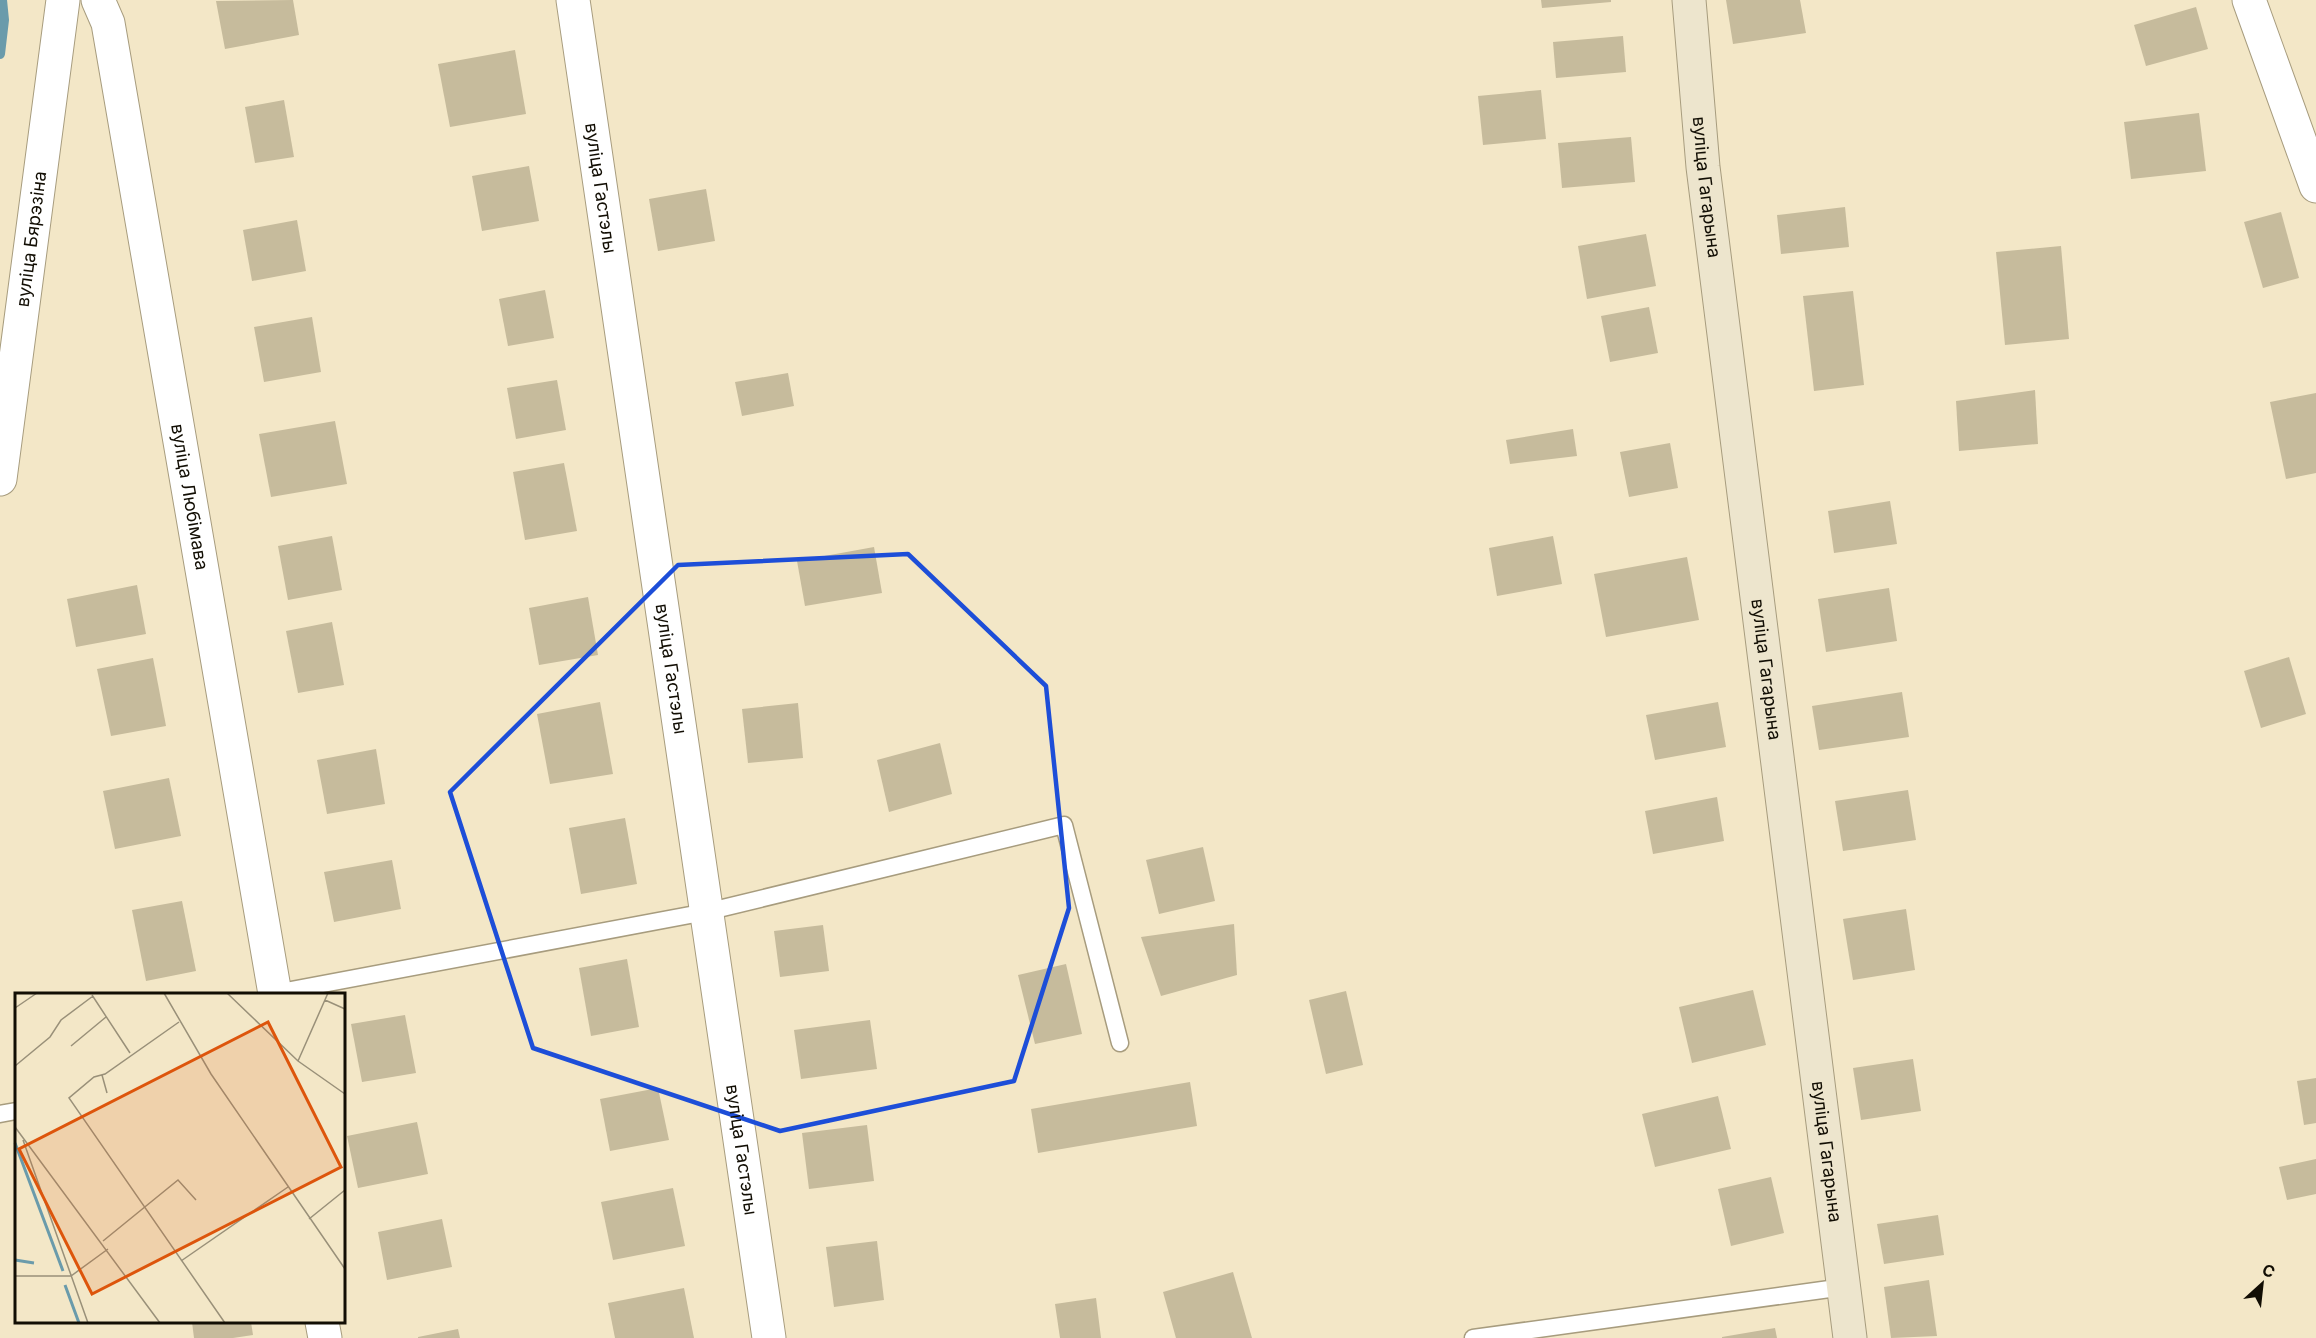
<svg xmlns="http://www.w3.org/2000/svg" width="2316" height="1338" font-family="Inter,sans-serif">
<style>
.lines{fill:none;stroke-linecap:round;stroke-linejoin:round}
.stream{stroke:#6a9bab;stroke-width:10}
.building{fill:#c6bb9c}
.lane-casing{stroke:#a79c7e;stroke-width:19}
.street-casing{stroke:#a79c7e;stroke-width:35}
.secondary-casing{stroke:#a79c7e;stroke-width:35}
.lane{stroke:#fff;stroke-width:16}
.street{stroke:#fff;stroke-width:33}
.secondary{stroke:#ede5cd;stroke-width:33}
.marked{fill:none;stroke:#1d4ed8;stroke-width:4.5;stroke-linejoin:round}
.labels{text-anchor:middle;stroke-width:4.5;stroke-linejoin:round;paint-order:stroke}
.street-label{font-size:18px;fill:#120e04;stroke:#f3e7c7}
.inset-river{fill:none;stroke:#6a9bab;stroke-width:3}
.inset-road{fill:none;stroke:#999079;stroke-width:1.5}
.view{fill:#dd550c;fill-opacity:0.15;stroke:#dd550c;stroke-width:3}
.inset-edge{fill:none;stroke:#120e04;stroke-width:3}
</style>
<rect width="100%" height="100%" fill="#f3e7c7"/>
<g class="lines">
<polyline class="stream" points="0,54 4,20 2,0"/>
</g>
<g class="building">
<polygon points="293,0 299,35 225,49 216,1"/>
<polygon points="1541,0 1611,0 1611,2 1542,8"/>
<polygon points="1726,0 1800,0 1806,33 1733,44"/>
<polygon points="2196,7 2208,49 2146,66 2134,25"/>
<polygon points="1623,36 1626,72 1556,78 1553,42"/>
<polygon points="515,50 526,114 450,127 438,64"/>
<polygon points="1541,90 1546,139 1483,145 1478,96"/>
<polygon points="284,100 294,157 255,163 245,107"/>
<polygon points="2199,113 2206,171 2131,179 2124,122"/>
<polygon points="1631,137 1635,182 1562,188 1558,143"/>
<polygon points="529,166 539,221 482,231 472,176"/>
<polygon points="706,189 715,241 658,251 649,199"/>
<polygon points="1845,207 1849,247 1781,254 1777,215"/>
<polygon points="2281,212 2299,278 2263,288 2244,222"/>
<polygon points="297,220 306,271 252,281 243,230"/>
<polygon points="1646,234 1656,286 1587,299 1578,246"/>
<polygon points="2061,246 2069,339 2005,345 1996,252"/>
<polygon points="545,290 554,338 508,346 499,299"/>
<polygon points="1853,291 1864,385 1814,391 1803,296"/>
<polygon points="1649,307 1658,353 1610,362 1601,316"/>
<polygon points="312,317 321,372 264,382 254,327"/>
<polygon points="788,373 794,406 742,416 735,382"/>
<polygon points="557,380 566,430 516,439 507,388"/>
<polygon points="2035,390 2038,444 1959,451 1956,401"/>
<polygon points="2316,393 2316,473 2286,479 2270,402"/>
<polygon points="335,421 347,484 271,497 259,434"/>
<polygon points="1573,429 1577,456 1510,464 1506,440"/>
<polygon points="1670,443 1678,488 1629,497 1620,452"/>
<polygon points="564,463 577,531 525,540 513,472"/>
<polygon points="1890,501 1897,544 1834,553 1828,511"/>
<polygon points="332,536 342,590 288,600 278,546"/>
<polygon points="1553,536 1562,584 1497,596 1489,548"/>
<polygon points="874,547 882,593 805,606 797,561"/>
<polygon points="1687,557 1699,620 1606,637 1594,574"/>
<polygon points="137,585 146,634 76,647 67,599"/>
<polygon points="1889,588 1897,641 1826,652 1818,599"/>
<polygon points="588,597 598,655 539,665 529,608"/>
<polygon points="332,622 344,685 298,693 286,631"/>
<polygon points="2289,657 2306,714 2261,728 2244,671"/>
<polygon points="153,658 166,726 111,736 97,669"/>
<polygon points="1902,692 1909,737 1819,750 1812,706"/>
<polygon points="600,702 613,774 550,784 537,714"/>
<polygon points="1718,702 1726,747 1655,760 1646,715"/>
<polygon points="798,703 803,758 748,763 742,709"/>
<polygon points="940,743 952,794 889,812 877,760"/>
<polygon points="376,749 385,804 327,814 317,760"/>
<polygon points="169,778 181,836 115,849 103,791"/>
<polygon points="1908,790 1916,840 1843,851 1835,801"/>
<polygon points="1717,797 1724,841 1653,854 1645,811"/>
<polygon points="625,818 637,884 581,894 569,828"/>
<polygon points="1203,847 1215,901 1159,914 1146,860"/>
<polygon points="392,860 401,909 334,922 324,872"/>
<polygon points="182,901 196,971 146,981 132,910"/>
<polygon points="1906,909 1915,970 1853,980 1843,919"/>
<polygon points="1234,924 1237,975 1161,996 1141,937"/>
<polygon points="823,925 829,971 780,977 774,931"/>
<polygon points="627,959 639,1027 591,1036 579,968"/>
<polygon points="1066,964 1082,1034 1035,1044 1018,975"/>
<polygon points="1753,990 1766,1045 1692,1063 1679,1007"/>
<polygon points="1346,991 1363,1065 1326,1074 1309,1000"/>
<polygon points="405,1015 416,1073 362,1082 351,1024"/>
<polygon points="870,1020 877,1069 801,1079 794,1030"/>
<polygon points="1913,1059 1921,1111 1861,1120 1853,1068"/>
<polygon points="2316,1078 2316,1123 2304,1125 2297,1081"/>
<polygon points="1190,1082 1197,1126 1038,1153 1031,1109"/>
<polygon points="658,1088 669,1140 610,1151 600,1099"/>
<polygon points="1718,1096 1731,1149 1655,1167 1642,1114"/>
<polygon points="417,1122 428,1174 358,1188 347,1136"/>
<polygon points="867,1125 874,1181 809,1189 802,1133"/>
<polygon points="2316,1159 2316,1194 2287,1200 2279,1167"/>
<polygon points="1771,1177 1784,1233 1731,1246 1718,1189"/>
<polygon points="673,1188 685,1246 613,1260 601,1202"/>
<polygon points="1938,1215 1944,1255 1884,1264 1877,1224"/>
<polygon points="442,1219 452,1267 387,1280 378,1232"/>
<polygon points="877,1241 884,1300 834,1307 826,1247"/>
<polygon points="1233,1272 1252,1338 1176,1338 1163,1292"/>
<polygon points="1929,1280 1937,1336 1891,1338 1884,1287"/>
<polygon points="684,1288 694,1338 615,1338 608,1303"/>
<polygon points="1096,1298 1101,1338 1060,1338 1055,1304"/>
<polygon points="192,1322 251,1322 253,1335 233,1338 194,1338"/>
<polygon points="1775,1328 1777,1338 1722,1338 1722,1337"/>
<polygon points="458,1329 460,1338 418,1338 418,1337"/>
</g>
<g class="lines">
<g class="lane-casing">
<g id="lane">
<polyline points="275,993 706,912 1064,825 1120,1043"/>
<polyline points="0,1114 16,1111"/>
<polyline points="1473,1338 1844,1287"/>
</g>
</g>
<g class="street-casing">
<g id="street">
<path id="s1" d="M98,0L108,23L275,994"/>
<path id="s2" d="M573,0L769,1338"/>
<polyline points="2249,0 2316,186"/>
<path id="s3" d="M0,479L63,0"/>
<polyline points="322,1322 325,1338"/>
</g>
</g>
<g class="secondary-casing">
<g id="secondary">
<path id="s4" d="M1689,0L1703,167L1850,1338"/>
</g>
</g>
<use href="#lane" class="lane"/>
<use href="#street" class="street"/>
<use href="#secondary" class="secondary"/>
</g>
<path class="marked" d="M908,554L1046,686L1069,908L1014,1081L780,1131L533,1048L450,792L678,565Z"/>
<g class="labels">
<g class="street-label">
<text dy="6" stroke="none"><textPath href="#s4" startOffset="188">вуліца Гагарына</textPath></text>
<text dy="6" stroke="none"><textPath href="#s2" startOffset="190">вуліца Гастэлы</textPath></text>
<text dy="6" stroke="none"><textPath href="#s3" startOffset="242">вуліца Бярэзіна</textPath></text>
<text dy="6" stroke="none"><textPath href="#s1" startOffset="506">вуліца Любімава</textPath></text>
<text dy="6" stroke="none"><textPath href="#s2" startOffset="676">вуліца Гастэлы</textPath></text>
<text dy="6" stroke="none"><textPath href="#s4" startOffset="674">вуліца Гагарына</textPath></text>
<text dy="6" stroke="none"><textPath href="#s2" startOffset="1162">вуліца Гастэлы</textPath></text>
<text dy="6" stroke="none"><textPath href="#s4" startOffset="1160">вуліца Гагарына</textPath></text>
</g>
</g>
<g transform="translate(15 993)">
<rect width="330" height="330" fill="#f3e7c7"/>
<path class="inset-river" d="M0,150L48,278M0,267L19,270M50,292L64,330"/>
<path class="inset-road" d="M149,0L196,81L330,276M212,0L283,68L330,101M77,2L115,60M310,7L330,16M0,15L22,0M164,29L90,81L79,84L54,105L210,330M56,53L91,24M283,68L313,0M0,73L35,44L46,27L78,3M87,82L92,100M0,134L145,330M8,147L73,330M294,226L330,197M88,248L163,187L181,207M166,268L273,194M0,283H56L93,256"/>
<path class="view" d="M253,29L326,174L77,301L4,156Z"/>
<rect width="330" height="330" class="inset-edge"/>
</g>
<g transform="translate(2262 1284) rotate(27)" stroke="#f3e7c7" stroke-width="4.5" paint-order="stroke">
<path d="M0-4.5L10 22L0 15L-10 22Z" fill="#120e04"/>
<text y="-9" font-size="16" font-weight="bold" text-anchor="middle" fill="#120e04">С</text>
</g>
</svg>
